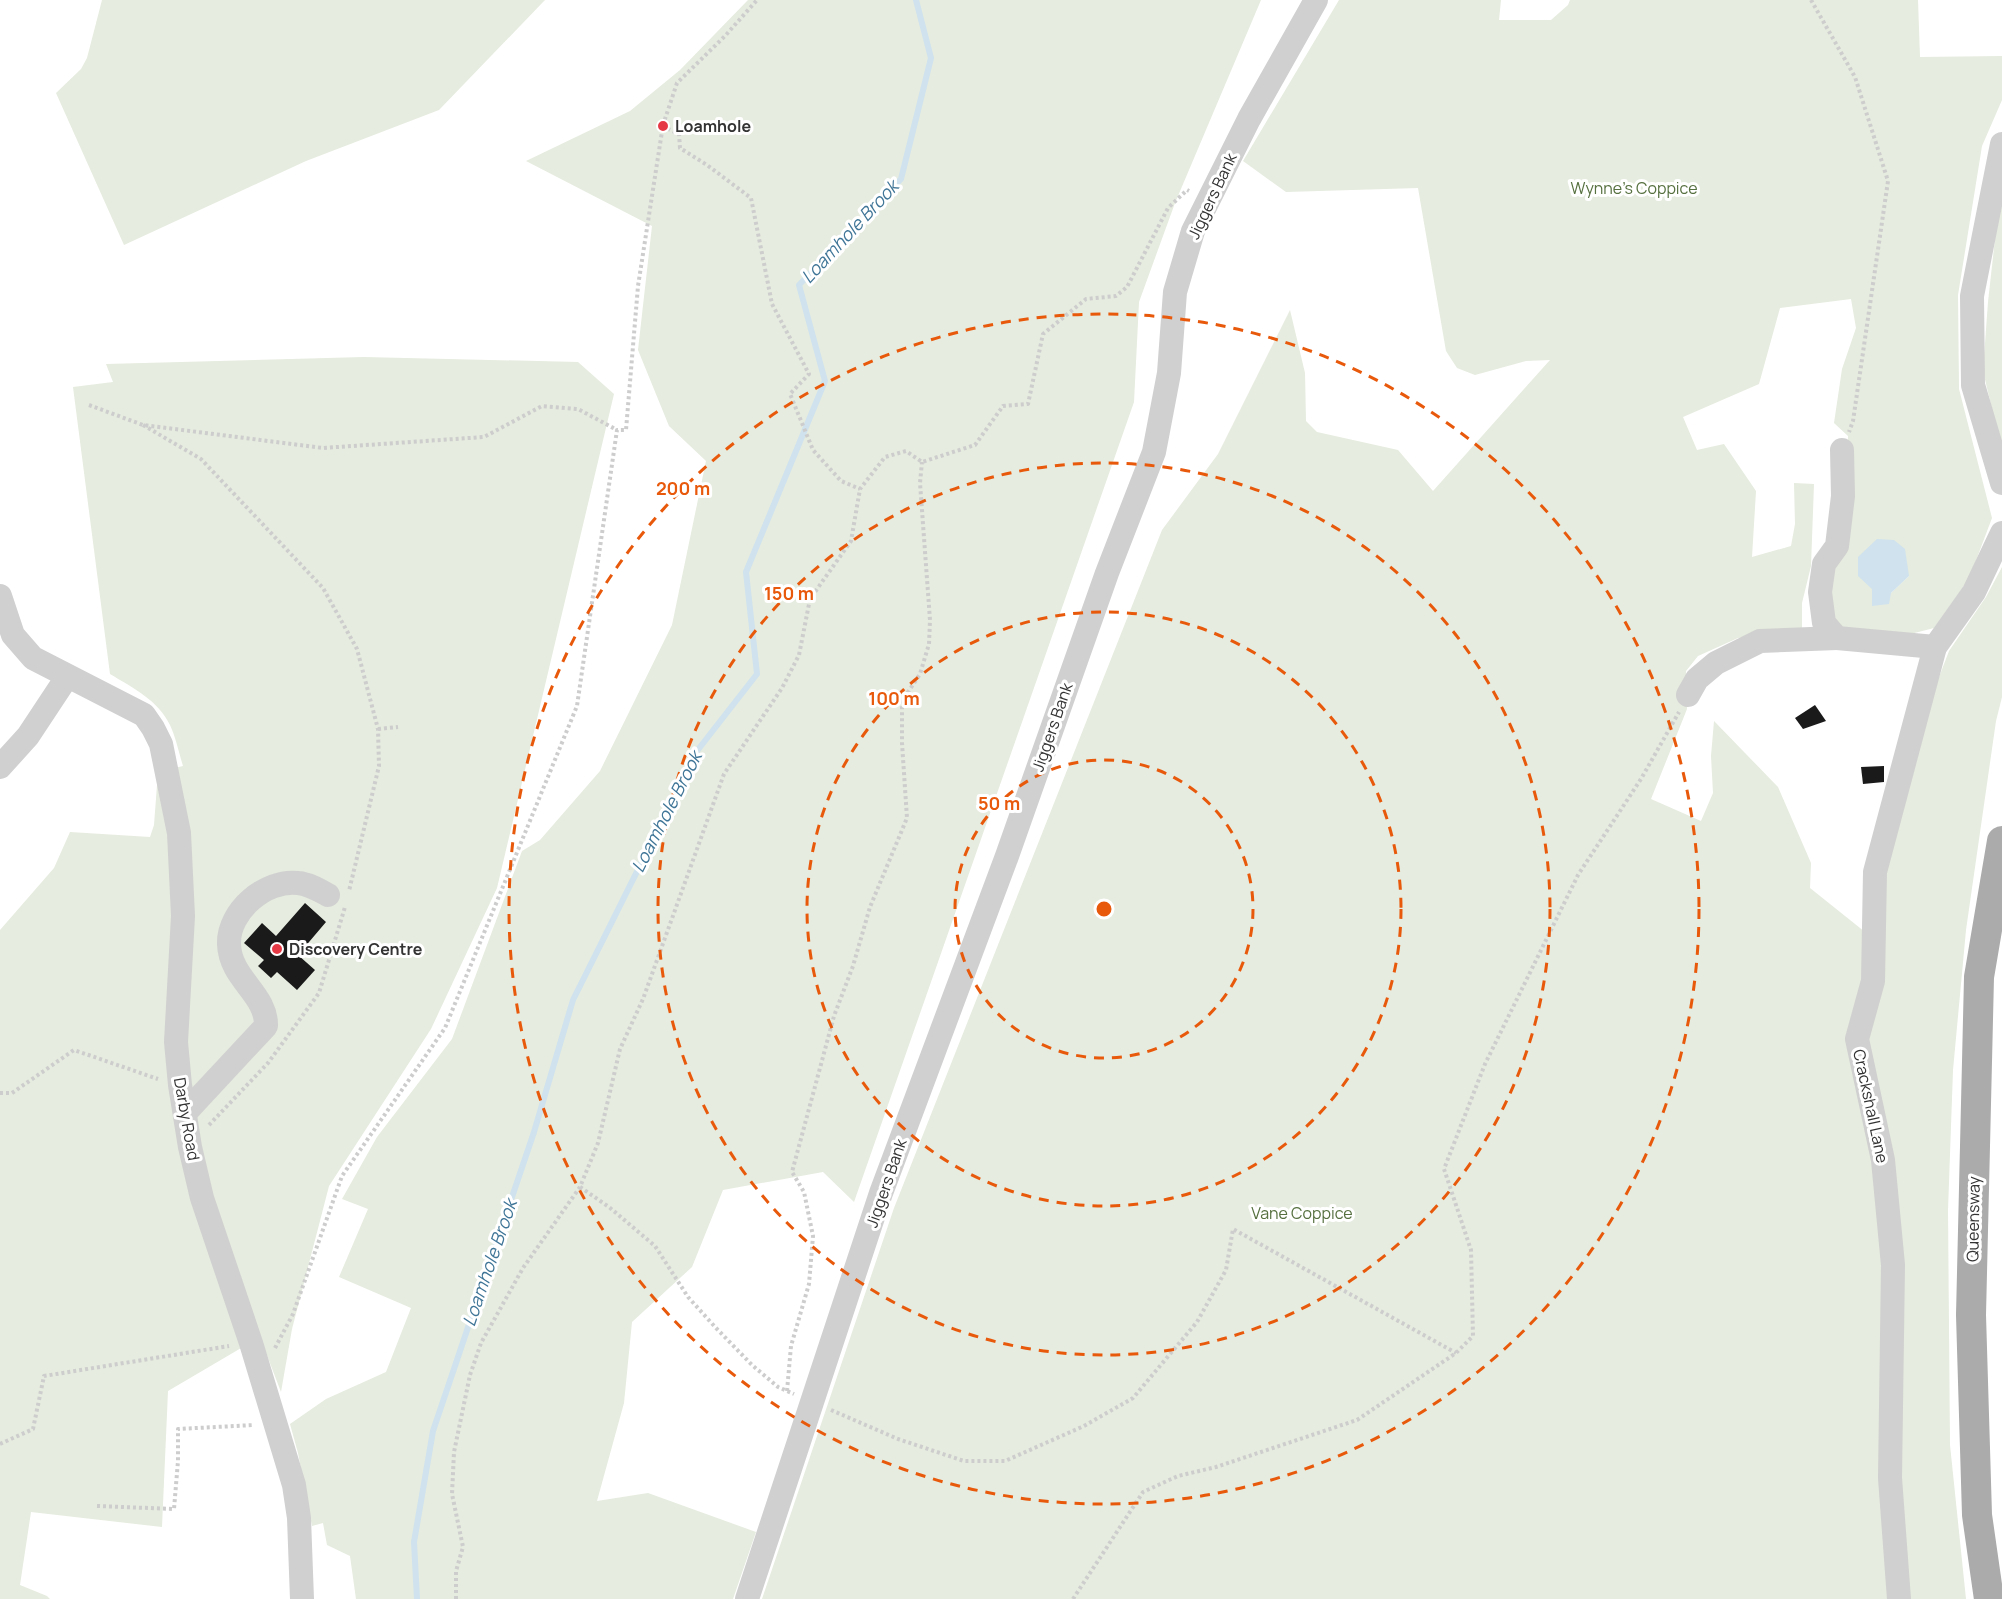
<svg xmlns="http://www.w3.org/2000/svg" width="2002" height="1599" font-family="Manrope,sans-serif">
<style>
.green{fill:#e6ecdf;fill-rule:evenodd}
.water{fill:#cfe2ee}
.lines{fill:none;stroke-linecap:round;stroke-linejoin:round}
.stream{stroke:#cfe2ee;stroke-width:6}
.building{fill:#1a1a1a}
.path{stroke:#cdcdcd;stroke-width:4;stroke-dasharray:3 3;stroke-linecap:butt}
.minor{stroke:#d0d0d0;stroke-width:24}
.major{stroke:#ababab;stroke-width:30}
.ring{fill:none;stroke:#e8590c;stroke-width:3;stroke-dasharray:10 8}
.poi-dot{fill:#e63946;stroke:#fff;stroke-width:2}
.labels{text-anchor:middle;stroke-width:6;stroke-linejoin:round;paint-order:stroke}
.poi-label{font-size:16px;font-weight:bold;fill:#333;stroke:#fff;text-anchor:start}
.park-label{font-size:16px;fill:#56703f;stroke:#fff}
.street-label{font-size:16px;fill:#333;stroke:#fff}
.water-label{font-size:18px;font-style:italic;fill:#3f7597;stroke:#fff}
.centre{fill:#e8590c;stroke:#fff;stroke-width:3}
.ring-label{font-size:18px;text-anchor:middle;font-weight:bold;fill:#e8590c;stroke:#fff;stroke-width:6;stroke-linejoin:round;paint-order:stroke}
</style>
<rect width="100%" height="100%" fill="#fff"/>
<g class="green">
<polygon points="102,0 545,0 439,110 306,161 124,245 56,93 81,69 87,58"/>
<polygon points="748,0 1261,0 1175,203 1139,302 1134,402 854,1202 823,1172 723,1190 692,1267 632,1322 624,1403 597,1501 648,1493 756,1532 733,1599 356,1599 350,1556 327,1545 323,1523 312,1526 298,1453 290,1424 326,1399 386,1372 411,1308 339,1277 368,1209 342,1199 377,1137 452,1039 522,851 540,840 600,771 672,625 706,461 669,426 638,350 652,226 526,161 630,111 680,70"/>
<path d="M1339,0H1501L1499,20H1551L1568,5L1570,0H1918L1920,57L2002,56V100L1982,146L1958,295L1959,389L1992,518L1969,579L1934,628L1891,639L1839,631L1830,613L1829,573L1843,553L1848,436L1834,423L1842,369L1856,328L1851,299L1780,308L1759,384L1683,417L1697,450L1724,444L1756,491L1752,557L1791,546L1795,524L1794,483L1814,484L1811,566L1802,603V631L1738,638L1698,656L1686,671L1687,709L1651,799L1701,821L1713,793L1711,756L1714,721L1778,787L1811,863L1810,888L1865,932L1936,685L1949,651L1986,597L2002,567V697L1996,721L1966,930L1953,1070L1948,1210L1950,1445L1966,1599H762L894,1208L1162,530L1218,454L1290,310L1305,373L1306,421L1317,432L1398,450L1433,491L1550,360L1526,361L1475,375L1457,368L1446,351L1418,188L1286,192L1243,161ZM1909,576L1891,593L1872,605L1873,589Z"/>
<polygon points="2002,198 2002,451 1983,371 1988,302 1997,221"/>
<path d="M364,357L578,362L614,394L497,888L431,1029L329,1186L292,1329L281,1392L260,1337L168,1391L162,1527L31,1512L20,1585L47,1596L50,1599H0V930L54,868L70,832L150,837L154,825L158,772L183,766C179,753 176,738 170,725C158,700 133,688 110,674L73,387L113,382L106,364Z"/>
</g>
<polygon class="water" points="1877,539 1894,540 1905,549 1909,576 1891,593 1889,604 1872,606 1872,589 1858,576 1858,557"/>
<g class="lines">
<polyline class="stream" points="417,1599 414,1542 433,1431 534,1132 573,1000 697,751 757,674 746,572 825,381 799,285 901,179 931,58 916,0"/>
</g>
<g class="building">
<polygon points="1815,705 1826,721 1803,729 1795,718"/>
<polygon points="1884,766 1884,782 1863,784 1861,767"/>
<polygon points="305,903 326,922 298,955 315,970 297,990 277,972 271,978 258,966 264,960 244,943 262,923 276,936"/>
</g>
<g class="lines">
<g class="path">
<polyline points="1811,0 1855,77 1888,181 1853,421 1849,432"/>
<polyline points="662,126 679,134 680,148 707,165 751,198 772,304 809,374 790,394 813,450 841,481 860,489"/>
<polyline points="89,405 143,425 323,448 484,437 542,406 578,409 617,430"/>
<polyline points="143,425 201,459 323,588 357,649 378,729 379,766 349,891"/>
<polyline points="378,729 398,727"/>
<polyline points="0,1093 12,1093 74,1050 158,1079"/>
<polyline points="209,1125 268,1063 319,993 345,907"/>
<polyline points="580,1187 609,1207 655,1246 688,1297 716,1328 752,1365 778,1387 794,1394"/>
<polyline points="275,1348 293,1314 342,1176 445,1028 577,706 617,430 626,430 638,286 663,125 677,83 725,36 757,0"/>
<polyline points="787,1391 791,1346 809,1284 813,1236 804,1192 792,1172 834,1016 853,966 870,907 907,818 902,743 902,701 920,674 929,644 930,620 920,483 922,462"/>
<polyline points="831,1410 898,1439 964,1461 1005,1461 1084,1426 1133,1398 1197,1322 1226,1270 1233,1229 1456,1353"/>
<polyline points="0,1444 33,1429 44,1376 229,1346"/>
<polyline points="97,1506 174,1509 178,1461 178,1429 254,1425"/>
<polyline points="456,1599 456,1571 463,1547 452,1494 454,1452 470,1375 481,1343 523,1268 580,1187 598,1143 620,1049 643,999 724,774 782,688 799,655 810,599 851,541 860,489 885,457 906,451 922,462 975,445 1003,406 1028,404 1043,334 1086,299 1116,296 1127,287 1168,208 1187,190 1189,191"/>
<polyline points="1073,1599 1143,1492 1178,1476 1216,1467 1357,1420 1456,1353 1473,1336 1471,1250 1444,1169 1485,1064 1578,875 1641,779 1679,712"/>
</g>
<g class="minor">
<polyline points="2002,144 1972,296 1973,385 2002,483"/>
<polyline points="1842,450 1843,496 1837,546 1824,564 1820,592 1824,623 1837,638 1935,647"/>
<polyline points="0,596 13,635 33,658 144,715 153,728 161,744 179,833 183,916 176,1042 180,1085 190,1147 202,1198 251,1343 294,1485 299,1518 302,1599"/>
<polyline points="1688,695 1697,679 1716,663 1760,641 1837,638"/>
<polyline points="0,767 28,736 67,677"/>
<path d="M185,1113L266,1026C267,994 230,979 229,944C228,911 266,879 298,883C309,884 319,890 328,895"/>
<polyline points="747,1599 881,1193 1007,856 1107,573 1154,452 1169,373 1175,292 1193,231 1249,119 1316,0"/>
<polyline points="1899,1599 1890,1478 1893,1265 1883,1160 1857,1039 1873,981 1875,872 1935,647 1974,592 2002,533"/>
</g>
<polyline class="major" points="1989,1599 1977,1515 1971,1315 1979,977 2002,841"/>
</g>
<g class="ring">
<circle cx="1104" cy="909" r="149"/>
<circle cx="1104" cy="909" r="297"/>
<circle cx="1104" cy="909" r="446"/>
<circle cx="1104" cy="909" r="595"/>
</g>
<g class="poi-dot">
<circle cx="663" cy="126" r="6"/>
<circle cx="277" cy="949" r="6"/>
</g>
<g class="labels">
<g class="poi-label">
<text x="675" y="132">Loamhole</text>
<text x="289" y="955">Discovery Centre</text>
</g>
<g class="park-label">
<text x="1634" y="194">Wynne's Coppice</text>
<text x="1302" y="1219">Vane Coppice</text>
</g>
<g class="street-label">
<text transform="translate(1212 196) rotate(-65)" y="6">Jiggers Bank</text>
<text transform="translate(1052 727) rotate(-71)" y="6">Jiggers Bank</text>
<text transform="translate(1871 1106) rotate(78)" y="6">Crackshall Lane</text>
<text transform="translate(187 1119) rotate(80)" y="6">Darby Road</text>
<text transform="translate(886 1183) rotate(-71)" y="6">Jiggers Bank</text>
<text transform="translate(1973 1219) rotate(-89)" y="6">Queensway</text>
</g>
<g class="water-label">
<text transform="translate(850 232) rotate(-47)" y="6">Loamhole Brook</text>
<text transform="translate(667 812) rotate(-63)" y="6">Loamhole Brook</text>
<text transform="translate(490 1263) rotate(-71)" y="6">Loamhole Brook</text>
</g>
</g>
<circle cx="1104" cy="909" r="9" class="centre"/>
<g class="ring-label">
<text x="683" y="495">200 m</text>
<text x="789" y="600">150 m</text>
<text x="894" y="705">100 m</text>
<text x="999" y="810">50 m</text>
</g>
</svg>
